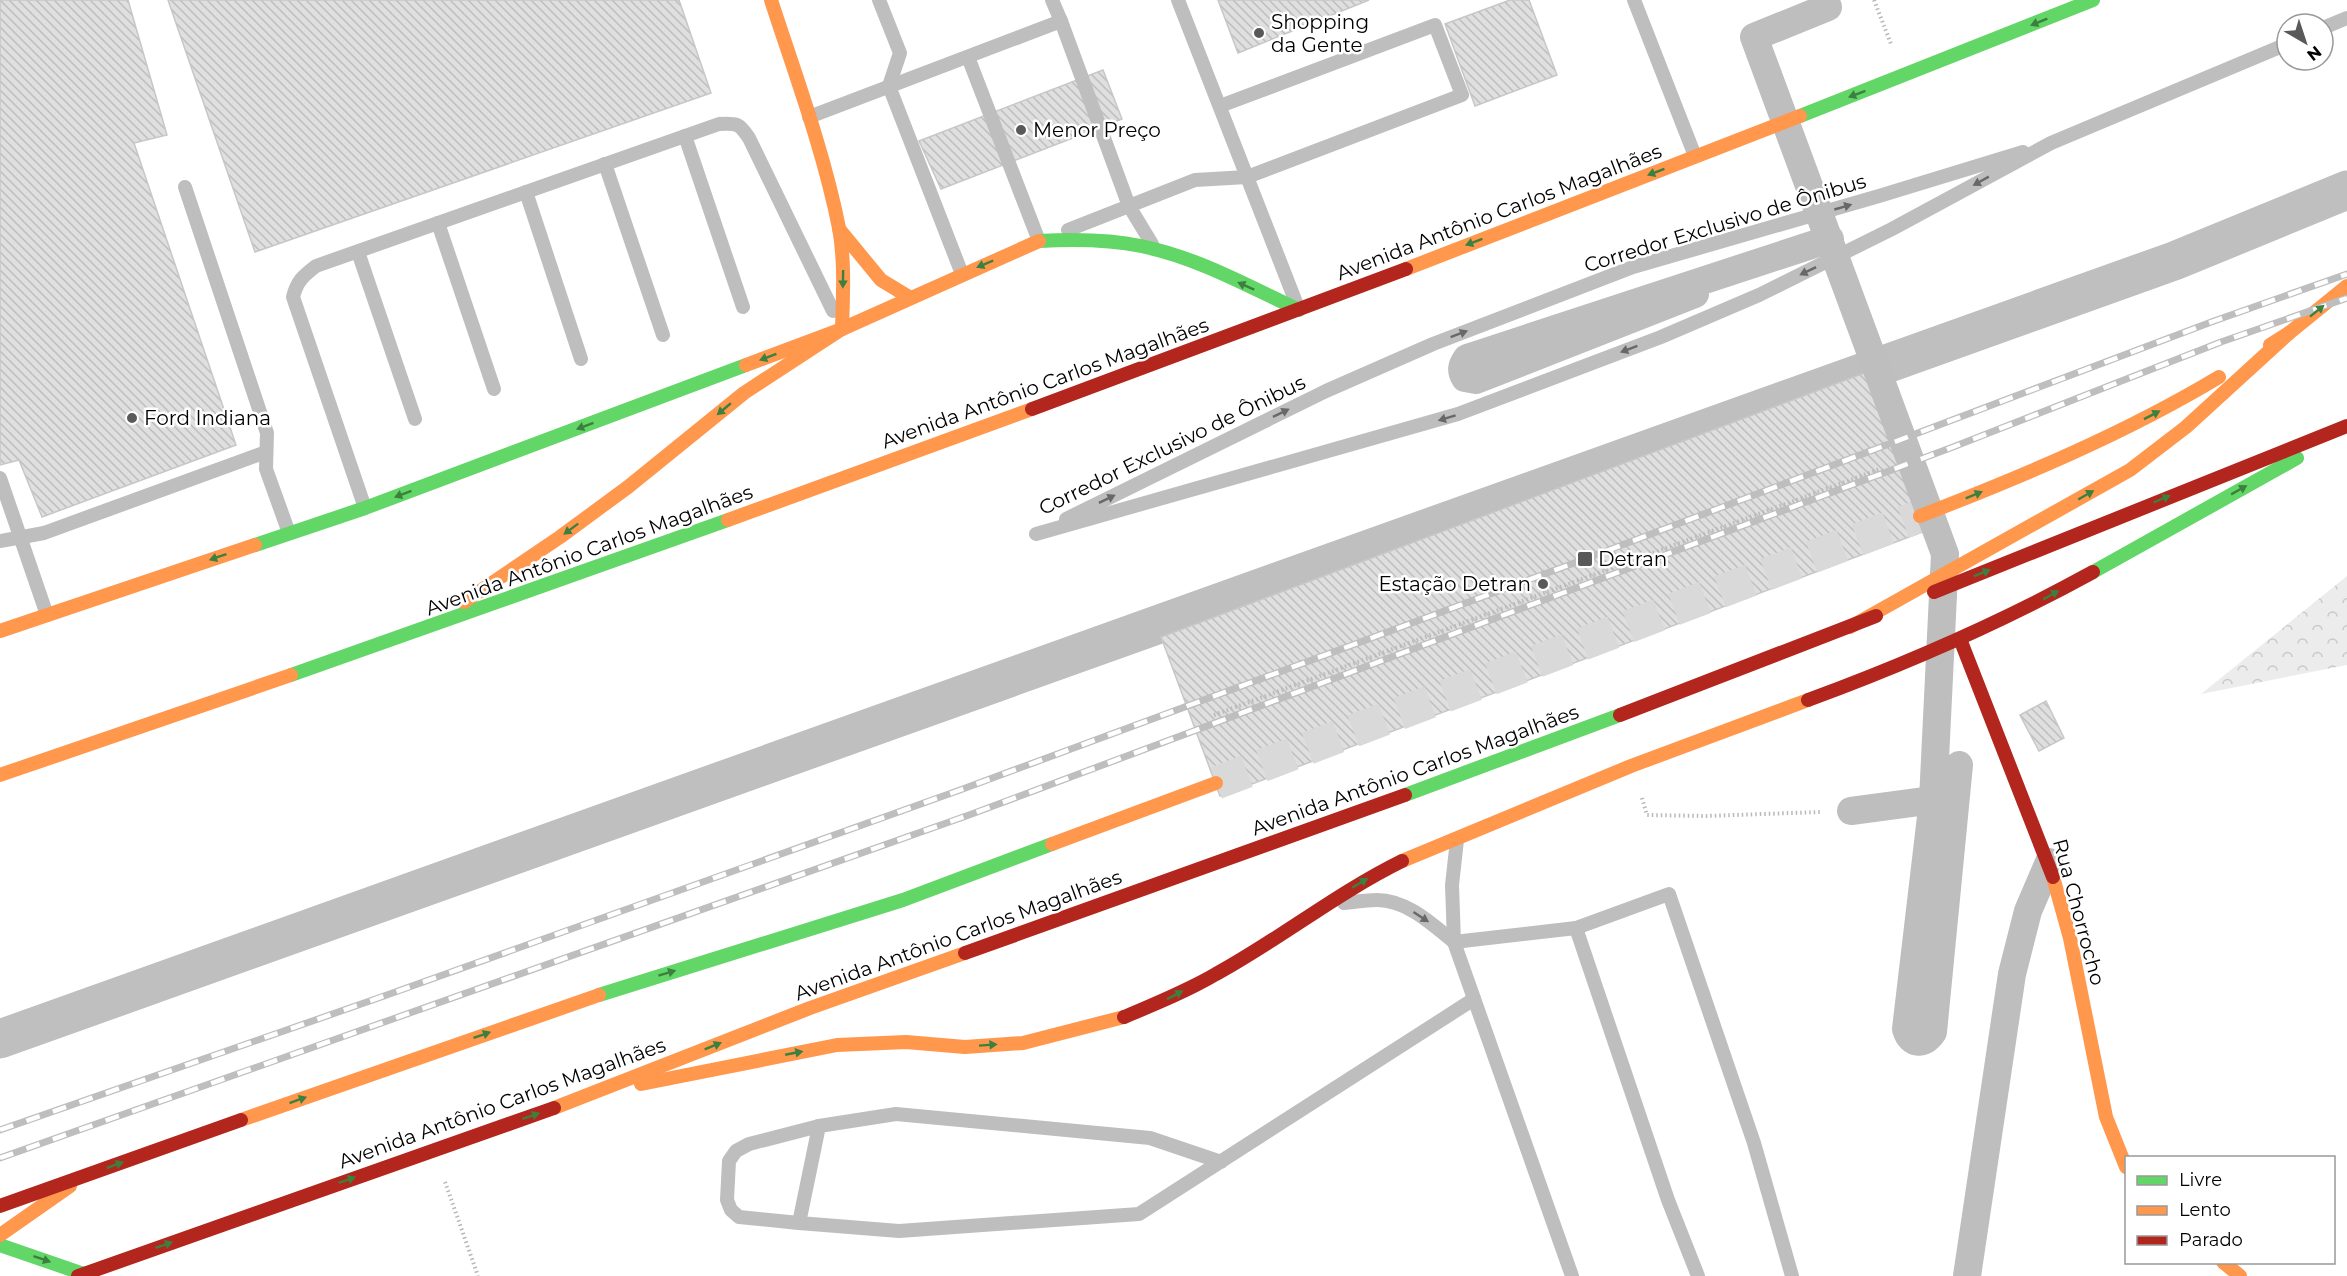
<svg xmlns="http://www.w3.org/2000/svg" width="2347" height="1276" font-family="Montserrat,sans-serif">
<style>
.forest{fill:url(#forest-crowns)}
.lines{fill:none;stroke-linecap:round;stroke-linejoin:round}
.canal{stroke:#bfbfbf;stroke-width:39}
.building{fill:url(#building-back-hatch);stroke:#c7c7c7;stroke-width:1.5}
.highway-tunnel{stroke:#d9d9d9;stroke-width:33;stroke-dasharray:33 16;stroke-linecap:butt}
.path{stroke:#b9b9b9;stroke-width:4;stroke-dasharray:1.5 3;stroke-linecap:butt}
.lane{stroke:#bebebe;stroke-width:14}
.street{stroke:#bebebe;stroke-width:28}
.fast{stroke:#63d668;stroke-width:14}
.slow{stroke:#ff974d;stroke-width:14}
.jam{stroke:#b3261e;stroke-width:14}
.rail-casing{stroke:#bebebe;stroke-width:7}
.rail{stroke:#fff;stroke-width:4.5;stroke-dasharray:14;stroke-linecap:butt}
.oneway{fill:#3b803e}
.oneway2{fill:#686868}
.poi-dot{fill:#595959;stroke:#fff;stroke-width:2}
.labels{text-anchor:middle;stroke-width:5;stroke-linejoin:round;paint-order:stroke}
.poi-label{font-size:20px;fill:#000;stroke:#fff;text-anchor:start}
.street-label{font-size:20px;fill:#000;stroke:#fff}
</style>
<defs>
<pattern id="forest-crowns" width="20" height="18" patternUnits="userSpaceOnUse" patternTransform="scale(1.5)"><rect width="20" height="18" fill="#ececec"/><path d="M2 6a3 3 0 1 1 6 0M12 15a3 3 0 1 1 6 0" fill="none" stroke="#c9c9c9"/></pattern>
<pattern id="building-back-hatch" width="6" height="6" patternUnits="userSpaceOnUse" patternTransform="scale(1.5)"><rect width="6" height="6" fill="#dfdfdf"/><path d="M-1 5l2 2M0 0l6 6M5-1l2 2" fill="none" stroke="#bebebe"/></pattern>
</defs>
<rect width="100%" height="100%" fill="#fff"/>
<polygon class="forest" points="2347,576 2347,665 2201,694"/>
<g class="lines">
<polyline class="canal" points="0,1039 2174,261 2347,190"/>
</g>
<g class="building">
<polygon points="0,0 128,0 167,135 134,143 236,445 42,517 19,460 0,465"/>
<polygon points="168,0 679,0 711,93 255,252"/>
<polygon points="1218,0 1369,0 1238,53"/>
<polygon points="1510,0 1529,0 1557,75 1475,106 1445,24"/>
<polygon points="1103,70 1122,119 941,189 919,141"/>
<polygon points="1867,372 1925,531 1220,796 1161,637"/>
<polygon points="2046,701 2064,738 2039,751 2020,715"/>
</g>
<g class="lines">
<polyline class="highway-tunnel" points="1216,783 1920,516"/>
<g class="path">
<polyline points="1874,0 1891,44"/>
<polyline points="1214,715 1880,469"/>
<polyline points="1642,798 1647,815 1706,816 1820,812"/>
<polyline points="445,1182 478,1276"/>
</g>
<g class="lane">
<polyline points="879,0 900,53 889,86 962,274"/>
<polyline points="1052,0 1061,21"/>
<polyline points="1178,0 1297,305"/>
<polyline points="1634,0 1695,156"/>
<polyline points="2323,28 2347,18"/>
<polyline points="968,57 1039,241"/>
<polyline points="809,117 1061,21 1129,206 1152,244"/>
<polyline points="685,136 743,307"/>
<polyline points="605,164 663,335"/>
<polyline points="185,187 267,433 266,469 289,533"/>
<polyline points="526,192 581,359"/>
<polyline points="438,223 494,389"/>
<polyline points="1068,230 1195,180 1247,177 1462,95 1435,25 1220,106"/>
<polyline points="358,252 415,419"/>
<polyline points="0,478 47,615"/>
<path d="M365,508L293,297C297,281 303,276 316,266L719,124C737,123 739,123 749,138L833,311"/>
<polyline points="1066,519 1326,391 1433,344 1633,267 1879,196 2023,152"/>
<polyline points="1036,534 1458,414 1661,337 1759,295 1892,229 2051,143 2287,44"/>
<polyline points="0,541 44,533 266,452"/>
<polyline points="1457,840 1452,885 1454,942 1572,1276"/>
<path d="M1344,903C1355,902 1366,900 1377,900C1407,900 1432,924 1454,942L1576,928L1669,894L1754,1143L1792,1276"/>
<polyline points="1576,928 1668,1200 1698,1276"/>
<polyline points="1221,1162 1150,1138 896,1114 819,1126 799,1223 899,1231 1139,1214 1474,999"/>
<polyline points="799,1223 739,1217 731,1210 727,1200 729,1161 736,1151 749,1144 819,1126"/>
</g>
<g class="street">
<path d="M1825,0L1828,7L1754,37L1945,554L1933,800L1906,1029C1911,1046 1924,1045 1933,1032L1959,765"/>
<path d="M1695,294L1476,380L1465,378C1460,370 1462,365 1467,358L1830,239"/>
<polyline points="1851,811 1933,800"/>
<polyline points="1967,1276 2012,974 2028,911 2049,862"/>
</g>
<g class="fast">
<polyline points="1800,116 2093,0"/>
<path d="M1039,241C1073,239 1107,239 1141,246C1196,257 1248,286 1299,310"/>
<polyline points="255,545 365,508 746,365"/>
<polyline points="2093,572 2297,458"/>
<polyline points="291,675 728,520"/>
<polyline points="1405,795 1620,715"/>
<polyline points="599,995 903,900 1052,844"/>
<polyline points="0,1245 84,1274"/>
</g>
<g class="slow">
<path d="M771,0C795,74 824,152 839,228C845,261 843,296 842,329"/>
<polyline points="839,229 881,280 909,297"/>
<polyline points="1406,269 1800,116"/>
<polyline points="2270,345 2289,333 2347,286"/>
<polyline points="746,365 842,329 1039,241"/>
<path d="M1920,516C2023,476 2124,434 2219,377"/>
<polyline points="728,520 1032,409"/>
<polyline points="464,602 560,537 628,487 744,393 842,329"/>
<polyline points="1850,627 2130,470 2186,427 2289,333"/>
<polyline points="0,631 255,545"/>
<polyline points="0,775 291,675"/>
<polyline points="1052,844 1216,783"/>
<polyline points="1402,861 1631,766 1808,700"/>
<polyline points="2053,877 2070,938 2106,1117 2126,1167"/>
<polyline points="641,1084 837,1045 906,1042 965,1047 1023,1043 1124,1017"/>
<polyline points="554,1108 810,1008 965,953"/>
<polyline points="241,1120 599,995"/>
<polyline points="0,1235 70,1186"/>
<polyline points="2223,1262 2240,1276"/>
</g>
<g class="jam">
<polyline points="1032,409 1406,269"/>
<polyline points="1934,592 2347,426"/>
<polyline points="1960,639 2053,877"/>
<path d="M1808,700C1906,664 2002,622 2093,572"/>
<polyline points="1620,715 1876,616"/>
<polyline points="965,953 1405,795"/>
<path d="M1124,1017C1155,1004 1187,991 1216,974C1280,939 1337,893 1402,861"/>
<polyline points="0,1206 241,1120"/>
<polyline points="78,1276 554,1108"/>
</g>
<g class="rail-casing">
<g id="rail">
<polyline points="0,1130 384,996 960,790 1585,559 2214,321 2347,274"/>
<polyline points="0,1158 969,815 1953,447 2221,342 2347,298"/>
</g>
</g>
<use href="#rail" class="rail"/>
</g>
<defs><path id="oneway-solid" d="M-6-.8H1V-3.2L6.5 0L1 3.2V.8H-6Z" transform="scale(1.5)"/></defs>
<g class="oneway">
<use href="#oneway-solid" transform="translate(2039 22) rotate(158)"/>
<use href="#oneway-solid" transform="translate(1857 94) rotate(159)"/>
<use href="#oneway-solid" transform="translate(1656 172) rotate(159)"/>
<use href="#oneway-solid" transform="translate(1474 242) rotate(159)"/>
<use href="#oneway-solid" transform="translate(985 264) rotate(157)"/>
<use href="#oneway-solid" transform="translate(843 279) rotate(91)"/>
<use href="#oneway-solid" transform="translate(1246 286) rotate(-156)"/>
<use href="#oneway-solid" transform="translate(2317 311) rotate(-39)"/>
<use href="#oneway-solid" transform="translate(768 357) rotate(159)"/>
<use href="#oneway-solid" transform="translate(724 409) rotate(140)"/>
<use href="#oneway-solid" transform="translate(2152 415) rotate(-27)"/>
<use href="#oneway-solid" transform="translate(585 426) rotate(159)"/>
<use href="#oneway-solid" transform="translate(2239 490) rotate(-29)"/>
<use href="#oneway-solid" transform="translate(403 494) rotate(159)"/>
<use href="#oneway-solid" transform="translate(1974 495) rotate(-22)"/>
<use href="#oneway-solid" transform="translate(2086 495) rotate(-30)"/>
<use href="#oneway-solid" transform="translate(2162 499) rotate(-22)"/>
<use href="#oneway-solid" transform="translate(571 529) rotate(143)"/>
<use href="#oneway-solid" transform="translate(218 557) rotate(161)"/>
<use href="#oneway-solid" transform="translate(1982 573) rotate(-22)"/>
<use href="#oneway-solid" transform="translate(2051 595) rotate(-29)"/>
<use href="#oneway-solid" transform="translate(1360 883) rotate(-31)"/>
<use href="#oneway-solid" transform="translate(667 973) rotate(-17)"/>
<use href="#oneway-solid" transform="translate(1175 995) rotate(-27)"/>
<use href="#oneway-solid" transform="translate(482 1035) rotate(-19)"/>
<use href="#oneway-solid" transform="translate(988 1045) rotate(-4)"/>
<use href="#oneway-solid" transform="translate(713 1046) rotate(-22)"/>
<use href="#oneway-solid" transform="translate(794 1053) rotate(-11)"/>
<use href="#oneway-solid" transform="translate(298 1100) rotate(-20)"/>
<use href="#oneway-solid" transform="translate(531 1116) rotate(-19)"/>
<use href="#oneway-solid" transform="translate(115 1165) rotate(-20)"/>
<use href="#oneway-solid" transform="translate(347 1180) rotate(-19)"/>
<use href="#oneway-solid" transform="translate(164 1245) rotate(-19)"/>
<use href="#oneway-solid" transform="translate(42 1259) rotate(19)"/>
</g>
<g class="oneway2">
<use href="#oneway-solid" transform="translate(1981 181) rotate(151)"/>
<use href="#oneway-solid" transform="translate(1843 207) rotate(-16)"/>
<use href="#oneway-solid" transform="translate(1808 271) rotate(154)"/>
<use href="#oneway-solid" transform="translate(1459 334) rotate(-21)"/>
<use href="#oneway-solid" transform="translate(1629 349) rotate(159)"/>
<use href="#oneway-solid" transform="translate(1281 413) rotate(-26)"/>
<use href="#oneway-solid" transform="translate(1447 418) rotate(163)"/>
<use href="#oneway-solid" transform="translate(1107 499) rotate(-26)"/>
<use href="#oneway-solid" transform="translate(1421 917) rotate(33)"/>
</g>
<g class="poi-dot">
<circle cx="1259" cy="33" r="6"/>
<circle cx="1021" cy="130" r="6"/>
<circle cx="132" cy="418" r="6"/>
<rect x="1577" y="551" width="16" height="16" rx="3"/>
<circle cx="1543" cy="584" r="6"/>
</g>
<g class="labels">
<g class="poi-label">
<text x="1271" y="29">Shopping<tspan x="1271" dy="23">da Gente</tspan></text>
<text x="1033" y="137">Menor Preço</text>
<text x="144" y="425">Ford Indiana</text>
<text x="1598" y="566">Detran</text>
<text x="1531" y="591" text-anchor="end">Estação Detran</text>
</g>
<g class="street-label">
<text transform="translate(1499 212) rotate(-21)" y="7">Avenida Antônio Carlos Magalhães</text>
<text transform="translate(1725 223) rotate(-17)" y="7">Corredor Exclusivo de Ônibus</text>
<text transform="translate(1045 383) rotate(-20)" y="7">Avenida Antônio Carlos Magalhães</text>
<text transform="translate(1172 445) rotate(-26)" y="7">Corredor Exclusivo de Ônibus</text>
<text transform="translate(589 550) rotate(-20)" y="7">Avenida Antônio Carlos Magalhães</text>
<text transform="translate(1415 770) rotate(-20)" y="7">Avenida Antônio Carlos Magalhães</text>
<text transform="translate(2079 912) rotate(75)" y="7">Rua Chorrocho</text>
<text transform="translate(958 935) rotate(-20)" y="7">Avenida Antônio Carlos Magalhães</text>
<text transform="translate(502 1103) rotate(-20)" y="7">Avenida Antônio Carlos Magalhães</text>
</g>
</g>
<rect x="2125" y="1156" width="210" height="108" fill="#ffffff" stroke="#999999" stroke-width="1.5"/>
<rect x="2137" y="1176" width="30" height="9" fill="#63d668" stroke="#999999" stroke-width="1.5"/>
<text x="2179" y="1186" font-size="18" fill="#000000">Livre</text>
<rect x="2137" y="1206" width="30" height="9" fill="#ff974d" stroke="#999999" stroke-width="1.5"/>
<text x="2179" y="1216" font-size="18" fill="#000000">Lento</text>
<rect x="2137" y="1236" width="30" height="9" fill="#b3261e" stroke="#999999" stroke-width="1.5"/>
<text x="2179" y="1246" font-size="18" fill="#000000">Parado</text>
<g transform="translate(2305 42) rotate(141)"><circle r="28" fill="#ffffff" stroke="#999999" stroke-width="1.5"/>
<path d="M0-4.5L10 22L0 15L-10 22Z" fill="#595959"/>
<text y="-9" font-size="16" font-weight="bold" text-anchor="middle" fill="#000000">N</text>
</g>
</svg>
